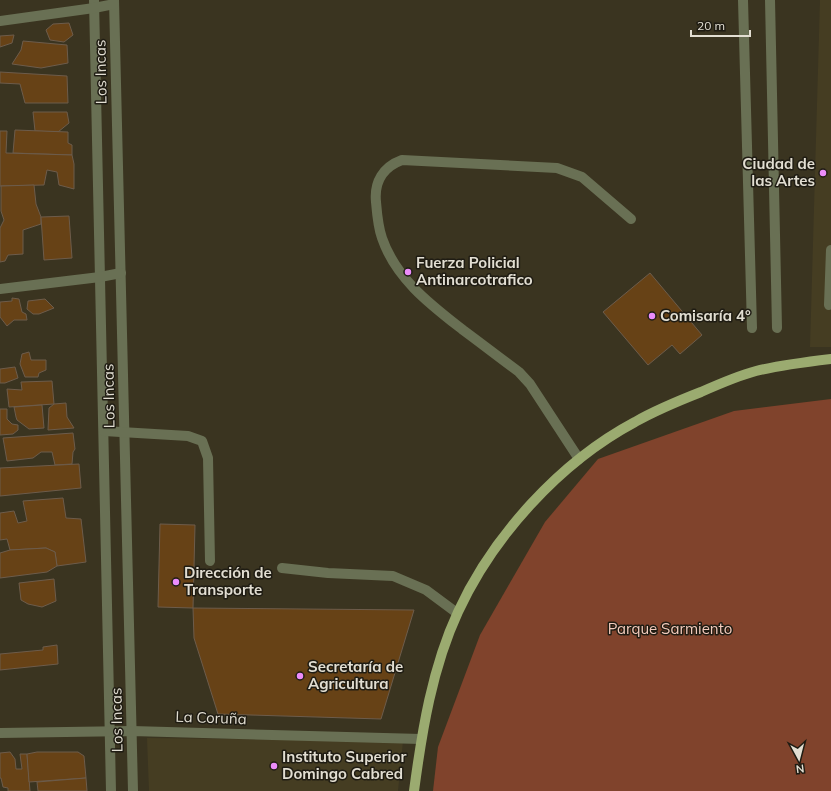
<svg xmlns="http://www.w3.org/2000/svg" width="831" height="791" font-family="Mulish,sans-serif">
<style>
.built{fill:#453d22}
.green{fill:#80432c}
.building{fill:#674216;stroke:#6d5c4b}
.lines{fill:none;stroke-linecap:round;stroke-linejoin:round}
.minor{stroke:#697054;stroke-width:10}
.major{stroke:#9bab70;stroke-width:10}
.poi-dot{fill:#ec8cfb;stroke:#1f1c13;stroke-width:1.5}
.labels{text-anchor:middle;stroke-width:3;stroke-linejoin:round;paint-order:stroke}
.street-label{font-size:15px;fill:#e2ded2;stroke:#1f1c13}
.poi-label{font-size:15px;font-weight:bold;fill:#e2ded2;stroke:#1f1c13;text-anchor:start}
.park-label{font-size:15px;fill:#f4ccbd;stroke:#1f1c13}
</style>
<rect width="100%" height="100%" fill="#3a3420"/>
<g class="built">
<polygon points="820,0 831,0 831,347 810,347"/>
<polygon points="147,738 403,741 398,791 149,791"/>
</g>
<polygon class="green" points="831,399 831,791 433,791 438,747 480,635 545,522 598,459 734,411"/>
<g class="building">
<polygon points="69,23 73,35 64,42 50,40 46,30 53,24"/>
<polygon points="14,35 12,43 0,47 0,36"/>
<polygon points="23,41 67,45 68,63 41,68 12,64 21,50"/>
<polygon points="0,72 67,76 68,103 25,103 20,84 0,83"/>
<polygon points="33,112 67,112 69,123 58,132 35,131"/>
<polygon points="15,130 68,132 68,143 72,145 72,155 13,153"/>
<polygon points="0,131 7,131 6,153 72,155 74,164 74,189 59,185 57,172 47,170 44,185 0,186"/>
<polygon points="34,185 36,204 41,217 41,224 23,230 23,254 8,255 5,261 0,262 0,228 4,220 1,211 1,186"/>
<polygon points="69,216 72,258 44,260 41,217"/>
<polygon points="650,273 702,335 680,354 672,345 648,365 603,312"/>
<polygon points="12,298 19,299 22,312 26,314 27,320 14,320 7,326 0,317 0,302 12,301"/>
<polygon points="45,299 54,308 39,314 33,314 27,309 28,301"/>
<polygon points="29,352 31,360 46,360 46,370 39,373 38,377 25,377 20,364 22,354"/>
<polygon points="15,367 18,378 5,383 0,383 0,369"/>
<polygon points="52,381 54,404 9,407 7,389 22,390 21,382"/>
<polygon points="66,403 67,417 74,428 48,430 49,408 54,404"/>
<polygon points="42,405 44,428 29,429 17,420 16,417 14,407"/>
<polygon points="0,409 7,409 7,419 12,424 18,425 18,430 13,434 0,435"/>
<polygon points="73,433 75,449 73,452 72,464 55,465 52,452 41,452 33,458 7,461 3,438"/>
<polygon points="79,464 81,488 0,496 0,468"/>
<polygon points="63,498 66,518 81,519 86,562 57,566 55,552 46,548 10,550 7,539 0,540 0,513 14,511 18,523 27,521 23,501"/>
<polygon points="160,524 195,525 193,608 158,607"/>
<polygon points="46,548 55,552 57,566 47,572 0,578 0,553 10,550"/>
<polygon points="54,579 56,601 42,607 28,604 21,600 19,583"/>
<polygon points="193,608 414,610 381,719 218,714 194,638"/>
<polygon points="57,645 58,664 0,670 0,654 43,650 43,647"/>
<polygon points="10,752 15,759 16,769 22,769 20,754 27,754 30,791 8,791 8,788 3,787 1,778 0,778 0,753"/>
<polygon points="37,752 78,752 84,756 86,778 29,782 27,754"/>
<polygon points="86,778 87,791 38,791 37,782"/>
</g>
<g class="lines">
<g class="minor">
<polyline points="94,0 111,791"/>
<polyline points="114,0 133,791"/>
<polyline points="743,0 752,328"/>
<polyline points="770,0 777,328"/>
<polyline points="0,21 94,8 114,4"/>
<polyline points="0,289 100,277 121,273"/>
<polyline points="829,305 831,250"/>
<polyline points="104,431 188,436 202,441 208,458 210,561"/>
<path d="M579,459L530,384L519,372C500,358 482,344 463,330C431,305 396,279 382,238C378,227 377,214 376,202C374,182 383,167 402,160L557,168L582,177L631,219"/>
<polyline points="282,568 328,573 393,576 426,590 457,613"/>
<polyline points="0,733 132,731 421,739"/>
</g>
<path class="major" d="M414,791C422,731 432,668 458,612C493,536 560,462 635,422C656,410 678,401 701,392C719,384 737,376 756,371C781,365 806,362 831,359"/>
</g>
<g class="poi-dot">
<circle cx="823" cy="173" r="4"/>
<circle cx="408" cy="272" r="4"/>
<circle cx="652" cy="316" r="4"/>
<circle cx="176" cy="582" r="4"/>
<circle cx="300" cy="676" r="4"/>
<circle cx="274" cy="766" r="4"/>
</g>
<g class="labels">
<g class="street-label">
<text transform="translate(101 72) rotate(-91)" y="5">Los Incas</text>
<text transform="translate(109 396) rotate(-91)" y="5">Los Incas</text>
<text transform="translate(211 718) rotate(2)" y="5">La Coruña</text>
<text transform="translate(117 720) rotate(-91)" y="5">Los Incas</text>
</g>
<g class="poi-label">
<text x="815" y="169" text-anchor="end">Ciudad de<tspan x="815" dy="17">las Artes</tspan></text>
<text x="416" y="268">Fuerza Policial<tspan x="416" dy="17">Antinarcotrafico</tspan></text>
<text x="660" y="321">Comisaría 4°</text>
<text x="184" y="578">Dirección de<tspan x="184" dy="17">Transporte</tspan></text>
<text x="308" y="672">Secretaría de<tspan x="308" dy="17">Agricultura</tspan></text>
<text x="282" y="762">Instituto Superior<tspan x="282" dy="17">Domingo Cabred</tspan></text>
</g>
<g class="park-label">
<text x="670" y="634">Parque Sarmiento</text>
</g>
</g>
<g transform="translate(799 759) rotate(173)" stroke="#1f1c13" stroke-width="3" paint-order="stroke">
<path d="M0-3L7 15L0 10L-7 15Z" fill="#e2ded2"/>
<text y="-6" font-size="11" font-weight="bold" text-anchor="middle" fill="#e2ded2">N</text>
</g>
<path d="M691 30v6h59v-6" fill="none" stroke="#e2ded2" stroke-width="2"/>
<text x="697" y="30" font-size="12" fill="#e2ded2" stroke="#1f1c13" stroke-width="3" paint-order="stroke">20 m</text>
</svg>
